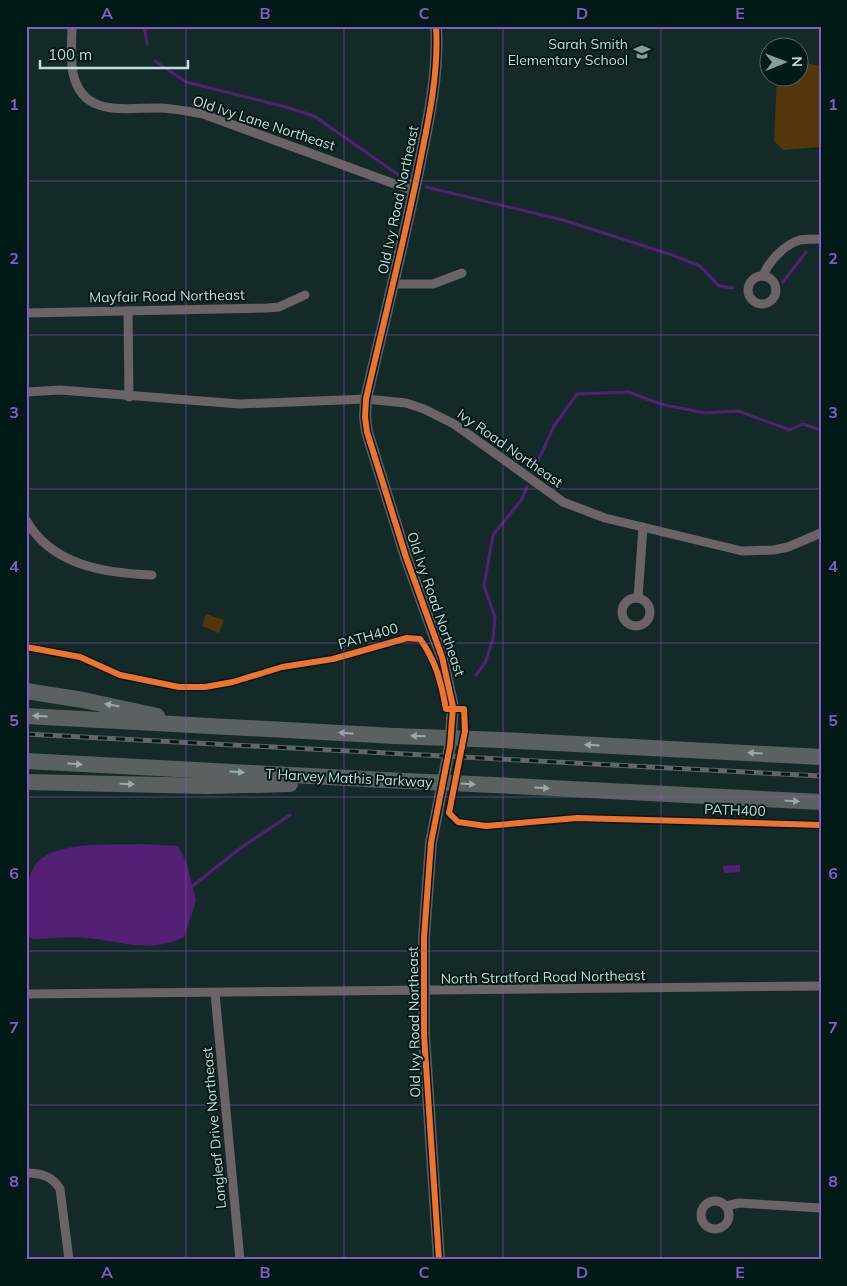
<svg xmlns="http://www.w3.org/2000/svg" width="847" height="1286" font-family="Mulish,sans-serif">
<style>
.green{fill:#53370a}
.water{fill:#532076}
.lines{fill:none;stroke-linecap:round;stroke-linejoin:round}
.stream{stroke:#532076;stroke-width:3}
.street{stroke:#6b6365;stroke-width:9}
.secondary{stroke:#5f5d5f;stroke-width:12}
.highway{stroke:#5b6160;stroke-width:16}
.rail-casing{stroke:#636665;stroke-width:5}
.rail{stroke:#001a18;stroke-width:3;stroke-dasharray:9;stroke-linecap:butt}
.highway-bridge{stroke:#5b6160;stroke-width:16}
.cycleway-casing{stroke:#001a18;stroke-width:9}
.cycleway{stroke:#ef722f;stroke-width:6}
.oneway{fill:#95adaa}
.grid{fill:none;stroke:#8b59c6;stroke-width:1;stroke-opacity:0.55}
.labels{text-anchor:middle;stroke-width:4;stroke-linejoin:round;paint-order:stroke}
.poi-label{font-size:14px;fill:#bcdfdb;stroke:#001a18;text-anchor:end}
.street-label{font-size:14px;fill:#bcdfdb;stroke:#001a18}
.neatline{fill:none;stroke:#8b59c6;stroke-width:2}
.grid-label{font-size:16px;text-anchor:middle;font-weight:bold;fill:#8b59c6}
</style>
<rect width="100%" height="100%" fill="#142a29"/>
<g class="green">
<polygon points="800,62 821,66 821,147 783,150 774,141 777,78 800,78"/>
<polygon points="206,614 224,620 219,633 202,626"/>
</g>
<g class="water">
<path d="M143,844L178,846L187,864L196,901L184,937C149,954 122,941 86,938C69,936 50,939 33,939L26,935C26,916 24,879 36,864C54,840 116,845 143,844Z"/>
<polygon points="740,865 740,872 724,873 723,866"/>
</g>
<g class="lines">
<g class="stream">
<polyline points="144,26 147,44"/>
<polyline points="155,61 186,82 286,107 314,116 403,178"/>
<polyline points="426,187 563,220 672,255 700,266 719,286 733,288"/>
<polyline points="783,282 806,252"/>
<polyline points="533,472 554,426 577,394 629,392 660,404 705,413 738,411 790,430 803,424 821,430"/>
<polyline points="476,675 485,663 493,639 495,617 484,586 493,535 522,499 527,487"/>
<polyline points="190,888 242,847 290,815"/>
</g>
<g class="street">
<path d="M72,26C72,41 70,58 73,73C82,117 124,108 156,108C172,108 187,111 203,114L414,191"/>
<circle cx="762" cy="290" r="14"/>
<path d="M763,276C768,262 785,244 800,240C807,239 814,239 821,239"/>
<polyline points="393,284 433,284 462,273"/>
<polyline points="128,311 129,397"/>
<polyline points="26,313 268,308 279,307 305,295"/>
<polyline points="26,392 60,390 240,404 366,399 406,403 424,409 454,424 563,502 605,518 742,551 774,550 788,547 821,533"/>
<path d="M26,520C52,566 105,573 152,575"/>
<circle cx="636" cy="612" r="14"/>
<polyline points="638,598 643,527"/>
<polyline points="215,993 240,1260"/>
<polyline points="26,994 821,986"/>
<path d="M26,1173C41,1173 52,1176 60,1189L69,1260"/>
<circle cx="715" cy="1215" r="14"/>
<polyline points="726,1206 739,1203 821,1208"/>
</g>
<path class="secondary" d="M436,26C439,71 429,118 420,162C404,242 384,320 366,399L365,417L367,432L406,557L442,657L453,707L450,746L431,843L424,937V1035L439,1260"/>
<g class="highway">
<polyline points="26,691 83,700 157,716"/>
<polyline points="26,716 395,736"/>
<polyline points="501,740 821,757"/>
<polyline points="26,761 384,780"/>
<polyline points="26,782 208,786 290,784"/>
<polyline points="494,785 821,802"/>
</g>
<g class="rail-casing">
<polyline id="rail" points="26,734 821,776"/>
</g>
<use href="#rail" class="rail"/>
<g class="highway-bridge">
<polyline points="395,736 501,740"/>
<polyline points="384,780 494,785"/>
</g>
<g class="cycleway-casing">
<g id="cycleway">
<path d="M436,26C439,71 429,118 420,162C404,242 384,320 366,399L365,417L367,432L406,557L442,657L453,707L450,746L431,843L424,937V1035L439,1260"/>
<path d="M26,647L80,657L120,675L179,687H205L233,682L282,667L333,659L407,638L420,639C436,661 441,682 446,709H464L465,731L449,813L458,822L486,826L577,818L821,825"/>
</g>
</g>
<use href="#cycleway" class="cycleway"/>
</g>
<defs><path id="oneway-solid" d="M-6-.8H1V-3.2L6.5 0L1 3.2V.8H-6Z" transform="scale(1.25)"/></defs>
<g class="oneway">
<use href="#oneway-solid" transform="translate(112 705) rotate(-169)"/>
<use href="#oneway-solid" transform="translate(40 716) rotate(-177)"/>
<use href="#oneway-solid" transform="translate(346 733) rotate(-177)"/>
<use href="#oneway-solid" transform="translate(418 736) rotate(-178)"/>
<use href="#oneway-solid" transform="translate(592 745) rotate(-177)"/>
<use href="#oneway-solid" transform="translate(755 753) rotate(-177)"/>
<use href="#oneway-solid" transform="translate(75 764) rotate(3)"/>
<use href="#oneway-solid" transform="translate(237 772) rotate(3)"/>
<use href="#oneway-solid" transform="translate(127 784) rotate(2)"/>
<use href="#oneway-solid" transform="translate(468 784) rotate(3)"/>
<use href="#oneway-solid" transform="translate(542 788) rotate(3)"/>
<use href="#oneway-solid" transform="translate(792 801) rotate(3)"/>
</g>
<path class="grid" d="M186,26V1260M344,26V1260M503,26V1260M661,26V1260M26,181H821M26,335H821M26,489H821M26,643H821M26,797H821M26,951H821M26,1105H821"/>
<defs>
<g id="school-bare" transform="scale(1.35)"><path d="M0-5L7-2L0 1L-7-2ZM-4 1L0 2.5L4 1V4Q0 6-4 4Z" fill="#81a09d" stroke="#001a18" stroke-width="2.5" paint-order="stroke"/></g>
</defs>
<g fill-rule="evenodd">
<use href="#school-bare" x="642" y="52"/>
</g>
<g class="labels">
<g class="poi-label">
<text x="628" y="49">Sarah Smith<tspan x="628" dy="16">Elementary School</tspan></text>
</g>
<g class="street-label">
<text transform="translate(264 123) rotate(18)" y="5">Old Ivy Lane Northeast</text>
<text transform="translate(398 200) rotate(-78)" y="5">Old Ivy Road Northeast</text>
<text transform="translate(167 296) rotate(-1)" y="5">Mayfair Road Northeast</text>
<text transform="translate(510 448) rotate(35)" y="5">Ivy Road Northeast</text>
<text transform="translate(436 604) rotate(71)" y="5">Old Ivy Road Northeast</text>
<text transform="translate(368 636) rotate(-16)" y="5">PATH400</text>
<text transform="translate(349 778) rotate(3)" y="5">T Harvey Mathis Parkway</text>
<text transform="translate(735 810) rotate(2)" y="5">PATH400</text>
<text transform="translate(543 977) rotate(-1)" y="5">North Stratford Road Northeast</text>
<text transform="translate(414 1022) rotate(-91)" y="5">Old Ivy Road Northeast</text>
<text transform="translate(214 1128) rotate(-95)" y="5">Longleaf Drive Northeast</text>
</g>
</g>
<rect width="847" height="1286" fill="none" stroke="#001a18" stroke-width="55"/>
<g transform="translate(784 62) rotate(89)"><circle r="24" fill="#001a18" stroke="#4b6966"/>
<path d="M0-4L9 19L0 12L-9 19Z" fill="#81a09d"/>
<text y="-8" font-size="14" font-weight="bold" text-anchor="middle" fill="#bcdfdb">N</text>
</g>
<path d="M40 60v8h148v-8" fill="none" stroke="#bcdfdb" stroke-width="2.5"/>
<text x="48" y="60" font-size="15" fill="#bcdfdb" stroke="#001a18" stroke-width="4" paint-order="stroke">100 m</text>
<rect x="28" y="28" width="792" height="1230" class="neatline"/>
<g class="grid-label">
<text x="107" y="19">A</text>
<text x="265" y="19">B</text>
<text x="424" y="19">C</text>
<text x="582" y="19">D</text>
<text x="740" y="19">E</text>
<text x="14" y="110">1</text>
<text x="833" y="110">1</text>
<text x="14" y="264">2</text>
<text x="833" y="264">2</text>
<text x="14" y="418">3</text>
<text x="833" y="418">3</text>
<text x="14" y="572">4</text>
<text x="833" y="572">4</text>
<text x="14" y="726">5</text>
<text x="833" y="726">5</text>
<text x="14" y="879">6</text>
<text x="833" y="879">6</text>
<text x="14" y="1033">7</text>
<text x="833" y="1033">7</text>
<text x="14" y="1187">8</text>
<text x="833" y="1187">8</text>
<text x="107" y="1278">A</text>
<text x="265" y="1278">B</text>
<text x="424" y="1278">C</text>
<text x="582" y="1278">D</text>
<text x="740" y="1278">E</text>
</g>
</svg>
